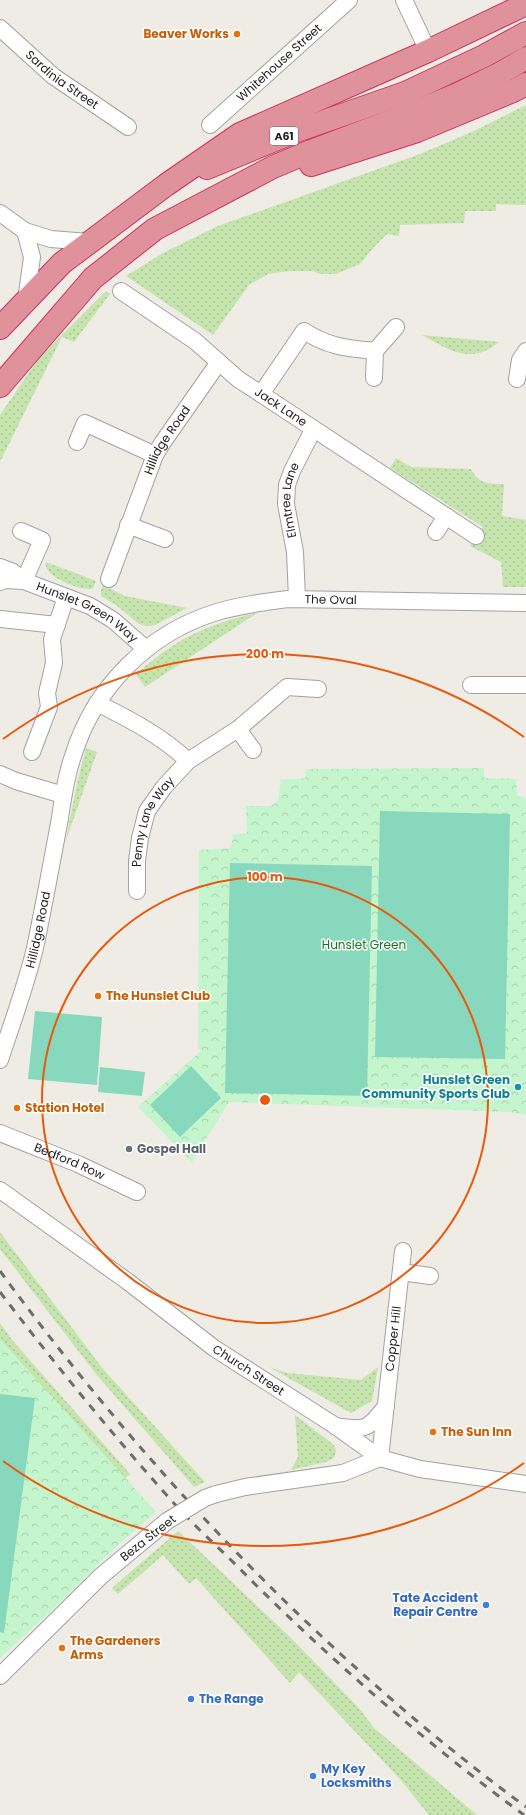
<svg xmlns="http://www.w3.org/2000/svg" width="526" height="1815" font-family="Poppins,sans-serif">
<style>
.grass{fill:url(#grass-dots)}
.park{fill:url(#park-crowns)}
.pitch{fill:#88d8be}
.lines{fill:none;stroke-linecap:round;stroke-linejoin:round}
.minor-casing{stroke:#a2a2a2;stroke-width:18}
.highway-casing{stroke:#ce315d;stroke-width:24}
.minor{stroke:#fff;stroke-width:16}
.highway{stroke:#e0929c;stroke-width:22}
.rail{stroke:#6c6c6c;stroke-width:3;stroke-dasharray:8 8;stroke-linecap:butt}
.minor-bridge-casing{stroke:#a2a2a2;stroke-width:18;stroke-linecap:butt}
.minor-bridge{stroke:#fff;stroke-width:16}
.ring{fill:none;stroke:#e8590c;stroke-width:2}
.food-dot{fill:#e8710a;stroke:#fff;stroke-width:1.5}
.culture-dot{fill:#0f9aa8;stroke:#fff;stroke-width:1.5}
.worship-dot{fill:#6b7280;stroke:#fff;stroke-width:1.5}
.shop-dot{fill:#3f7fe0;stroke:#fff;stroke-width:1.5}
.labels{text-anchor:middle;stroke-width:3;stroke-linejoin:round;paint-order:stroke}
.shield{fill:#fff;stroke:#626262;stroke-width:1}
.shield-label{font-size:11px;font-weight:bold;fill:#1e1e1e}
.food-label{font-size:12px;font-weight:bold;fill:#c56008;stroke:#fff;text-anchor:start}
.street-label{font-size:12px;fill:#1e1e1e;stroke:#fff}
.park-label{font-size:12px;fill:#137521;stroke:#fff}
.culture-label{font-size:12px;font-weight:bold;fill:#0d838f;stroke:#fff;text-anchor:end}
.worship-label{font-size:12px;font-weight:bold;fill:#5b616d;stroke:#fff;text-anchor:start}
.shop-label{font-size:12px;font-weight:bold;fill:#366cbe;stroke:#fff;text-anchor:start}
.centre{fill:#e8590c;stroke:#fff;stroke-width:2}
.ring-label{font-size:12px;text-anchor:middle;font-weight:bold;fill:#e8590c;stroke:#fff;stroke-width:3;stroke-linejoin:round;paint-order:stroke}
</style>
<defs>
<pattern id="grass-dots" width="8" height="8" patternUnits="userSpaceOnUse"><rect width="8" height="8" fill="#c6e5ae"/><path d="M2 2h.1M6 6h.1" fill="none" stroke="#aac495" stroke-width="1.8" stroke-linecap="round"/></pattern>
<pattern id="park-crowns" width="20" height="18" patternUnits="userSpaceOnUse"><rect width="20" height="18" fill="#c5f5cc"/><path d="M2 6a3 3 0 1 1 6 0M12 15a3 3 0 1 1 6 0" fill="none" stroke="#a9d2af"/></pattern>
</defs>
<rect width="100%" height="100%" fill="#eeece5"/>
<g class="grass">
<polygon points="526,105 526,205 496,204 496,211 465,211 464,223 400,225 399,236 387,234 374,247 360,264 336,274 321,274 311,271 290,271 268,274 249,285 213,335 126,276 163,253 218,226 420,154 474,131"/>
<polygon points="106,291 110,294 74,342 62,337 0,462 0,415 39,358"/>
<path d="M422,335L499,342C470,366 450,350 422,335Z"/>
<path d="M396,458L411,467L471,469C478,484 489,484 504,484L502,516L526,520V587H503L501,562L470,546L483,527L390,468Z"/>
<path d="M46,562L96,581L93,588C86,593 41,577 46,562Z"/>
<polygon points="103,585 125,596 187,608 155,625 148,626 139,624 116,605 101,596 101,590"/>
<path d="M257,613L145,687L136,674C175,640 205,624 257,613Z"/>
<polygon points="86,748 97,752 65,843 78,779"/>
<polygon points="0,1232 103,1369 205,1482 194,1487 96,1374 0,1249"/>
<polygon points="0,1323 13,1341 130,1474 124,1479 0,1339"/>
<polygon points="269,1367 287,1373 361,1380 378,1367 372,1401 351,1413"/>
<polygon points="295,1415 334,1445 336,1451 334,1458 326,1462 291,1470 298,1457"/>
<polygon points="178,1531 290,1637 359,1708 374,1728 477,1815 429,1815 399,1778 299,1672 290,1683 196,1578 189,1584 163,1555 118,1594 112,1588"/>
</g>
<g class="park">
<polygon points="484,768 484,778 516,779 517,795 526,799 526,1115 510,1112 229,1102 192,1162 138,1107 201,1051 198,1048 199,850 231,848 233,835 247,833 246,806 271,806 278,801 281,780 305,778 306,769"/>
<polygon points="0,1339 156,1512 120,1543 51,1611 0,1658"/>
</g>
<g class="pitch">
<polygon points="380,811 510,814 505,1059 375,1057"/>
<polygon points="230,863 372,866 367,1096 225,1093"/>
<polygon points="35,1011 102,1017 97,1085 28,1079"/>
<polygon points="191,1066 221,1098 180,1137 150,1105"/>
<polygon points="100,1067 145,1072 142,1096 98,1092"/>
<polygon points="0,1394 35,1398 4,1633 0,1632"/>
</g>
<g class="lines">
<g class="minor-casing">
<g id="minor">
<polyline points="404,0 428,51"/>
<path id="s1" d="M0,28L53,76L128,127"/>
<path id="s2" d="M210,125L349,0"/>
<polyline points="0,213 25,231 51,239 88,242"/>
<polyline points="25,231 32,257 26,301"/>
<path id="s3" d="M121,291L195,341L238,379L261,394L476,536"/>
<polyline points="374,378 375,351 396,327"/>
<polyline points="517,379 520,360 526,351"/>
<path d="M261,394L304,331C329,347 346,348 375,351"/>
<polyline points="77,442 85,423 155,455"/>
<polyline points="128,525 165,539"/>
<polyline points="21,531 42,540 24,581"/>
<polyline points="436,532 446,516"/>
<path id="s4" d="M0,567L13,572L24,581L90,606L113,620L146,649"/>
<path id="s5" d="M109,579L155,455L163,442L219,362"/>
<polyline points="0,582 5,580 24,581"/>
<path id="s6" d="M297,598L295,552L286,504L287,485L292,471L313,430"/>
<polyline points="0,619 57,625"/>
<polyline points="471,685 526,685"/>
<path d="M97,703C129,719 162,736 188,761"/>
<polyline points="238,729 253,750"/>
<polyline points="32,752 49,707 47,693 54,663 52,639 66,597"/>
<polyline points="0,774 16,781 63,795"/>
<path id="s7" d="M137,891V861L140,838L147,811L164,787L188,761L238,729L287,687L318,689"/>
<path id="s8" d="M0,1060C12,1023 26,986 35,948C44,905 52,861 60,818C63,797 66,776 73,756C94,688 148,633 217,612C240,605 264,602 288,599L526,603"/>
<path id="s9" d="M0,1133L78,1164L137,1192"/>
<path id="s10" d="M0,1190L127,1281L214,1348L334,1425L380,1458L420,1469L526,1484"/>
<polyline points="401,1272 430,1276"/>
<path d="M335,1426C365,1431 368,1430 386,1406"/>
<path id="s11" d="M380,1458L403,1251"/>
<polyline points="216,1494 245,1487 343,1473 380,1458"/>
<polyline points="0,1676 101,1576 167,1521"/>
</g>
</g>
<g class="highway-casing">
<g id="highway">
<polyline points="311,165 417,131 513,91 526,84"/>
<polyline points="207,168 299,130 405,93 484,56 526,33"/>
<polyline points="0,328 62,263 166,185 240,134 428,51 526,4"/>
<polyline points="0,386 93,278 155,229 273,167 311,151 412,113 458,94 499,74 526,58"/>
</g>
</g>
<use href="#minor" class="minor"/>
<use href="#highway" class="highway"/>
<g class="rail">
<path d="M0,1271C148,1473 324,1658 526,1807"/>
<path d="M0,1292C54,1363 111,1433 171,1500C191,1523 215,1544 237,1566C326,1656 422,1740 524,1815"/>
</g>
<g class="minor-bridge-casing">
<polyline id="minor-bridge" points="167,1521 205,1498 216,1494"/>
</g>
<use href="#minor-bridge" class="minor-bridge"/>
</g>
<g class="ring">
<circle cx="265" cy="1100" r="223"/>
<path d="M524 1463A446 446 0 0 1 3 1461M3 739A446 446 0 0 1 524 737"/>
</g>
<g class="food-dot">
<circle cx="237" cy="34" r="4"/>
<circle cx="98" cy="996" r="4"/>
<circle cx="17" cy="1108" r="4"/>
<circle cx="433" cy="1432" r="4"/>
<circle cx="62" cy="1648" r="4"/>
</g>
<circle class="culture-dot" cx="518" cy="1087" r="4"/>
<circle class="worship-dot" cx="129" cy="1149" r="4"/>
<g class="shop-dot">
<circle cx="486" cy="1605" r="4"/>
<circle cx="191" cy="1699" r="4"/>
<circle cx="313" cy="1776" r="4"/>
</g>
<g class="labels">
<rect class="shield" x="270" y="127" width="28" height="18" rx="3"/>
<g class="shield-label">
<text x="284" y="140">A61</text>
</g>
<g class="food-label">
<text x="229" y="38" text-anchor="end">Beaver Works</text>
<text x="106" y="1000">The Hunslet Club</text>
<text x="25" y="1112">Station Hotel</text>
<text x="441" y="1436">The Sun Inn</text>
<text x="70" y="1645">The Gardeners<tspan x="70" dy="14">Arms</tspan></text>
</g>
<g class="street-label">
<text dy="4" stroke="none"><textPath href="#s2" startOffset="93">Whitehouse Street</textPath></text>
<text dy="4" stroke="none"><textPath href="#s1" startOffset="81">Sardinia Street</textPath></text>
<text dy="4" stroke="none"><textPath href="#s3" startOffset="198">Jack Lane</textPath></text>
<text dy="4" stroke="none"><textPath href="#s5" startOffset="151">Hillidge Road</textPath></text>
<text dy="4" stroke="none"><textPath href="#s6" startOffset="99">Elmtree Lane</textPath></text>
<text dy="4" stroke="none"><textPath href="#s8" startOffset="640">The Oval</textPath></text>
<text dy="4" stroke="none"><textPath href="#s4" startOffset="99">Hunslet Green Way</textPath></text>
<text dy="4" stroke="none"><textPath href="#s7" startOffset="73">Penny Lane Way</textPath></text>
<text dy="4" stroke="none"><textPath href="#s8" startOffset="136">Hillidge Road</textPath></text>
<text dy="4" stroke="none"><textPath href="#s9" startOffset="75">Bedford Row</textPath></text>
<text dy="4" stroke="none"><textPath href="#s11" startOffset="120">Copper Hill</textPath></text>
<text dy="4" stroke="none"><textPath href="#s10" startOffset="307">Church Street</textPath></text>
<text transform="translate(148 1538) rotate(-38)" y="4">Beza Street</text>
</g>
<g class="park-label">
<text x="364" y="949">Hunslet Green</text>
</g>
<g class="culture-label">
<text x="510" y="1084">Hunslet Green<tspan x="510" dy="14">Community Sports Club</tspan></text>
</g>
<g class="worship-label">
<text x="137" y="1153">Gospel Hall</text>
</g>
<g class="shop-label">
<text x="478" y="1602" text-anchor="end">Tate Accident<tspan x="478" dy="14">Repair Centre</tspan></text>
<text x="199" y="1703">The Range</text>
<text x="321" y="1773">My Key<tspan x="321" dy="14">Locksmiths</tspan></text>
</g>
</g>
<circle cx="265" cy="1100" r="6" class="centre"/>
<g class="ring-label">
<text x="265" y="658">200 m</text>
<text x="265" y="881">100 m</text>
</g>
</svg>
